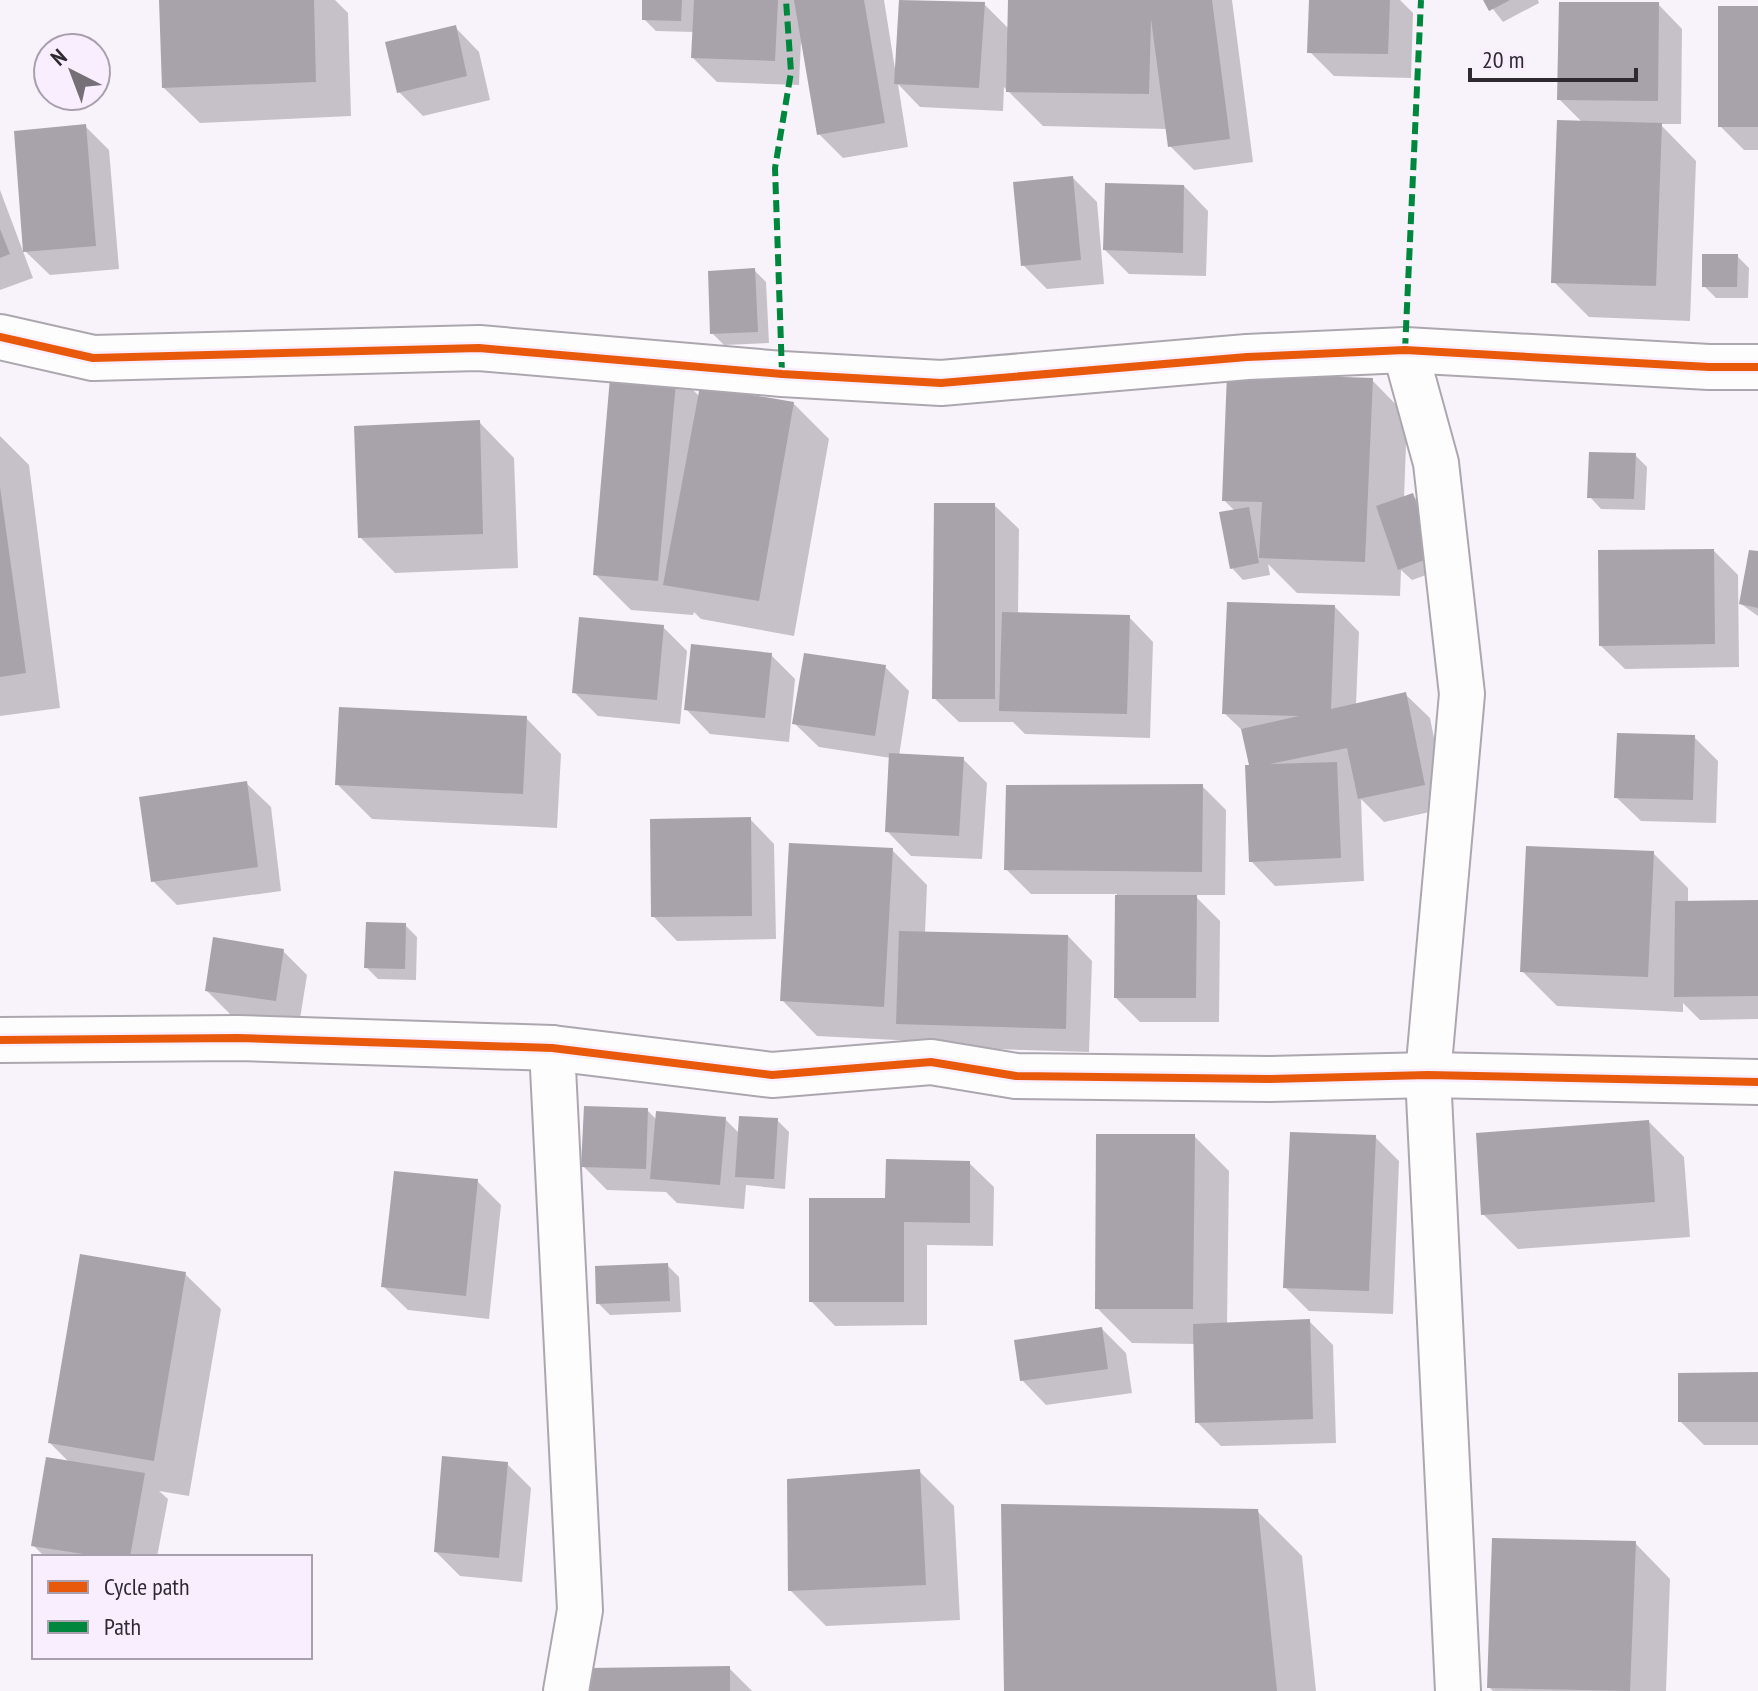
<svg xmlns="http://www.w3.org/2000/svg" width="1758" height="1691" font-family="'PT Sans Narrow',sans-serif">
<style>
.shadow{fill:#0003}
.building{fill:#a8a3aa}
.lines{fill:none;stroke-linecap:round;stroke-linejoin:round}
.minor-casing{stroke:#aca7ae;stroke-width:48}
.minor{stroke:#fefdfe;stroke-width:44}
.quiet{stroke:#00873e;stroke-width:6;stroke-dasharray:12 6;stroke-linecap:butt}
.cycleway-casing{stroke:#f9eefe;stroke-width:13}
.cycleway{stroke:#e8590c;stroke-width:8}
</style>
<rect width="100%" height="100%" fill="#f8f2fa"/>
<g class="shadow">
<polygon points="161,0 335,0 348,13 351,116 200,123 164,88"/>
<polygon points="644,0 884,0 895,69 984,4 1010,30 1010,0 1232,0 1253,162 1194,170 1170,146 1167,129 1043,126 1004,87 1003,111 920,107 898,84 908,147 843,158 819,134 801,40 799,85 717,82 693,58 695,32 656,31 644,19"/>
<polygon points="1311,0 1400,0 1413,13 1411,78 1334,76 1310,52"/>
<polygon points="1486,0 1538,0 1539,3 1503,22"/>
<polygon points="1658,4 1682,29 1681,124 1660,124 1696,161 1690,321 1589,317 1554,282 1582,122 1559,99"/>
<polygon points="1758,8 1758,150 1744,150 1720,126"/>
<polygon points="455,27 479,52 490,100 423,116 399,92"/>
<polygon points="85,126 109,150 119,269 50,275 25,251"/>
<polygon points="1073,178 1097,202 1104,284 1047,289 1023,265"/>
<polygon points="1184,186 1208,211 1206,276 1129,274 1105,250"/>
<polygon points="0,190 33,278 0,290"/>
<polygon points="1737,256 1749,268 1748,298 1716,298 1704,286"/>
<polygon points="754,270 766,282 769,343 724,345 712,333"/>
<polygon points="676,373 700,397 793,403 829,439 794,636 701,619 694,612 693,615 631,610 595,574"/>
<polygon points="1372,380 1407,416 1404,499 1413,496 1425,508 1446,568 1412,580 1401,570 1400,596 1297,593 1268,564 1270,575 1243,580 1232,568 1235,511 1224,500"/>
<polygon points="479,422 514,458 518,568 395,573 360,537"/>
<polygon points="0,436 29,465 60,708 0,716"/>
<polygon points="1635,455 1647,467 1645,510 1601,509 1590,497"/>
<polygon points="994,505 1019,529 1018,614 1129,617 1153,642 1150,738 1025,734 1013,722 959,722 934,698"/>
<polygon points="1714,551 1738,575 1739,667 1625,669 1600,645"/>
<polygon points="1758,554 1758,616 1741,604"/>
<polygon points="1335,607 1359,632 1356,705 1405,694 1430,718 1448,808 1384,822 1361,799 1364,881 1275,886 1251,861 1251,767 1244,732 1224,713"/>
<polygon points="663,627 687,651 680,724 598,716 574,692"/>
<polygon points="771,655 795,679 789,742 710,734 686,709"/>
<polygon points="885,667 909,691 899,756 963,759 987,783 982,859 911,856 887,831 891,758 819,747 794,723"/>
<polygon points="526,718 561,754 557,828 372,819 337,784"/>
<polygon points="1694,737 1718,761 1716,823 1641,821 1616,797"/>
<polygon points="246,783 271,807 281,891 177,905 153,881"/>
<polygon points="1202,786 1226,810 1225,895 1194,895 1220,921 1219,1022 1140,1022 1116,998 1117,894 1031,894 1006,869"/>
<polygon points="750,819 774,844 776,939 677,941 653,916"/>
<polygon points="892,850 927,885 925,933 1068,936 1092,961 1089,1052 923,1047 916,1041 817,1036 782,1000"/>
<polygon points="1653,853 1688,888 1688,903 1758,902 1758,1019 1700,1020 1683,1003 1683,1012 1557,1006 1522,971"/>
<polygon points="405,925 417,937 416,980 378,979 366,967"/>
<polygon points="283,951 307,975 299,1025 231,1015 207,991"/>
<polygon points="647,1110 657,1120 725,1119 740,1134 777,1120 789,1132 785,1189 746,1185 744,1209 677,1203 666,1192 607,1190 583,1166"/>
<polygon points="1649,1122 1684,1157 1690,1237 1518,1249 1483,1214"/>
<polygon points="1194,1136 1229,1171 1227,1324 1309,1321 1333,1345 1336,1443 1221,1446 1197,1422 1196,1344 1132,1343 1097,1308"/>
<polygon points="1375,1137 1399,1161 1393,1314 1309,1311 1285,1287"/>
<polygon points="969,1163 994,1187 993,1246 927,1245 927,1325 835,1326 811,1301 887,1200"/>
<polygon points="477,1181 501,1205 489,1319 408,1310 383,1286"/>
<polygon points="667,1265 679,1277 681,1312 610,1315 598,1303"/>
<polygon points="185,1274 221,1309 189,1496 159,1491 168,1499 157,1557 45,1557 33,1545 70,1463 50,1443"/>
<polygon points="1102,1329 1126,1353 1132,1393 1046,1405 1022,1380"/>
<polygon points="1758,1374 1758,1445 1704,1445 1680,1421"/>
<polygon points="507,1464 531,1488 522,1582 460,1576 436,1552"/>
<polygon points="919,1471 954,1506 960,1620 826,1626 790,1590"/>
<polygon points="1257,1511 1302,1556 1316,1691 1006,1691"/>
<polygon points="1635,1543 1670,1579 1666,1691 1493,1691 1489,1687"/>
<polygon points="729,1668 752,1691 591,1691"/>
</g>
<g class="building">
<polygon points="159,0 314,0 316,82 162,88"/>
<polygon points="642,0 682,0 681,21 642,20"/>
<polygon points="694,0 778,0 775,61 691,58"/>
<polygon points="794,0 864,0 885,123 817,135"/>
<polygon points="899,0 985,2 979,88 894,84"/>
<polygon points="1008,0 1212,0 1230,139 1168,147 1151,19 1149,94 1006,92"/>
<polygon points="1309,0 1390,0 1388,54 1307,53"/>
<polygon points="1483,0 1510,0 1489,11"/>
<polygon points="1559,2 1659,2 1658,101 1557,100"/>
<rect x="1718" y="6" width="40" height="121"/>
<polygon points="456,25 467,76 397,93 385,42"/>
<polygon points="1557,120 1662,123 1656,286 1551,283"/>
<polygon points="86,124 96,246 23,252 14,131"/>
<polygon points="1073,176 1081,260 1021,266 1013,182"/>
<polygon points="1105,183 1184,185 1183,253 1103,250"/>
<polygon points="0,229 10,254 0,258"/>
<polygon points="1702,254 1738,254 1737,287 1702,287"/>
<polygon points="755,268 758,332 710,334 708,271"/>
<polygon points="611,366 677,371 658,581 593,575"/>
<polygon points="1227,373 1373,378 1365,562 1259,558 1262,502 1222,501"/>
<polygon points="700,386 794,402 759,601 663,585"/>
<polygon points="480,420 483,534 358,538 354,426"/>
<polygon points="1589,452 1636,453 1634,499 1587,498"/>
<polygon points="0,487 26,673 0,677"/>
<polygon points="1413,493 1435,556 1398,570 1376,506"/>
<polygon points="934,503 995,503 995,699 932,699"/>
<polygon points="1249,507 1259,563 1230,569 1219,512"/>
<polygon points="1714,549 1715,644 1599,646 1598,550"/>
<polygon points="1749,550 1758,551 1758,608 1739,604"/>
<polygon points="1227,602 1335,605 1331,709 1406,692 1425,785 1358,799 1347,748 1270,764 1337,762 1341,858 1249,862 1245,765 1249,765 1241,729 1299,716 1222,714"/>
<polygon points="1002,612 1130,615 1127,714 999,711"/>
<polygon points="579,617 664,625 657,700 572,693"/>
<polygon points="691,644 772,653 765,718 684,710"/>
<polygon points="804,653 886,665 875,736 792,724"/>
<polygon points="339,707 527,716 523,794 335,785"/>
<polygon points="1617,733 1695,735 1693,800 1614,798"/>
<polygon points="889,753 964,757 959,836 885,832"/>
<polygon points="247,781 258,867 151,882 139,797"/>
<polygon points="1203,784 1202,872 1004,870 1006,785"/>
<polygon points="751,817 752,916 651,917 650,819"/>
<polygon points="789,843 893,848 884,1007 780,1001"/>
<polygon points="1526,846 1654,851 1648,977 1520,972"/>
<polygon points="1115,895 1197,895 1196,998 1114,998"/>
<polygon points="1758,900 1758,996 1674,997 1675,901"/>
<polygon points="366,922 406,923 405,969 364,968"/>
<polygon points="899,931 1068,935 1066,1029 896,1024"/>
<polygon points="213,937 284,949 276,1001 205,991"/>
<polygon points="584,1106 648,1108 646,1169 581,1167"/>
<polygon points="656,1111 726,1117 720,1185 650,1179"/>
<polygon points="739,1116 778,1118 774,1179 735,1177"/>
<polygon points="1649,1120 1655,1202 1481,1215 1476,1133"/>
<polygon points="1290,1132 1376,1135 1369,1291 1283,1288"/>
<polygon points="1096,1134 1195,1134 1193,1309 1095,1309"/>
<polygon points="886,1159 970,1161 970,1223 904,1222 904,1302 809,1302 809,1198 885,1198"/>
<polygon points="394,1171 478,1179 466,1296 381,1287"/>
<polygon points="80,1254 186,1272 154,1461 48,1443"/>
<polygon points="668,1263 670,1301 596,1304 595,1266"/>
<polygon points="1310,1319 1313,1419 1195,1423 1193,1324"/>
<polygon points="1102,1327 1108,1369 1020,1381 1014,1340"/>
<polygon points="1758,1372 1758,1422 1678,1422 1678,1373"/>
<polygon points="442,1456 508,1462 499,1558 434,1552"/>
<polygon points="46,1457 145,1473 130,1557 103,1557 31,1546"/>
<polygon points="920,1469 926,1585 788,1591 787,1479"/>
<polygon points="1001,1504 1258,1509 1277,1691 1004,1691"/>
<polygon points="1492,1538 1636,1541 1630,1691 1487,1688"/>
<polygon points="730,1666 730,1691 589,1691 590,1668"/>
</g>
<g class="lines">
<g class="minor-casing">
<g id="minor">
<polyline points="0,337 93,358 479,348 782,374 941,383 1247,357 1405,350 1709,367 1758,367"/>
<polyline points="1405,350 1436,463 1462,694 1428,1075 1458,1691"/>
<polyline points="0,1040 238,1038 552,1048 772,1075 931,1062 1016,1076 1270,1079 1428,1075 1758,1082"/>
<polyline points="552,1048 580,1610 566,1691"/>
</g>
</g>
<use href="#minor" class="minor"/>
<g class="quiet">
<polyline points="1405,350 1421,0"/>
<polyline points="782,374 775,168 791,72 786,0"/>
</g>
<g class="cycleway-casing">
<g id="cycleway">
<polyline points="0,337 93,358 479,348 782,374 941,383 1247,357 1405,350 1709,367 1758,367"/>
<polyline points="0,1040 238,1038 552,1048 772,1075 931,1062 1016,1076 1270,1079 1428,1075 1758,1082"/>
</g>
</g>
<use href="#cycleway" class="cycleway"/>
</g>
<rect x="32" y="1555" width="280" height="104" fill="#f9eefe" stroke="#a8a0ac" stroke-width="2"/>
<rect x="48" y="1581" width="40" height="12" fill="#e8590c" stroke="#a8a0ac" stroke-width="2"/>
<text x="104" y="1595" font-size="24" fill="#2f2a31">Cycle path</text>
<rect x="48" y="1621" width="40" height="12" fill="#00873e" stroke="#a8a0ac" stroke-width="2"/>
<text x="104" y="1635" font-size="24" fill="#2f2a31">Path</text>
<g transform="translate(72 72) rotate(318)"><circle r="38" fill="#f9eefe" stroke="#a8a0ac" stroke-width="2"/>
<path d="M0-6L14 30L0 20L-14 30Z" fill="#757077"/>
<text y="-12" font-size="22" font-weight="bold" text-anchor="middle" fill="#2f2a31">N</text>
</g>
<path d="M1470 68v12h166v-12" fill="none" stroke="#2f2a31" stroke-width="4"/>
<text x="1482" y="68" font-size="24" fill="#2f2a31" stroke="#f9eefe" stroke-width="6" paint-order="stroke">20 m</text>
</svg>
